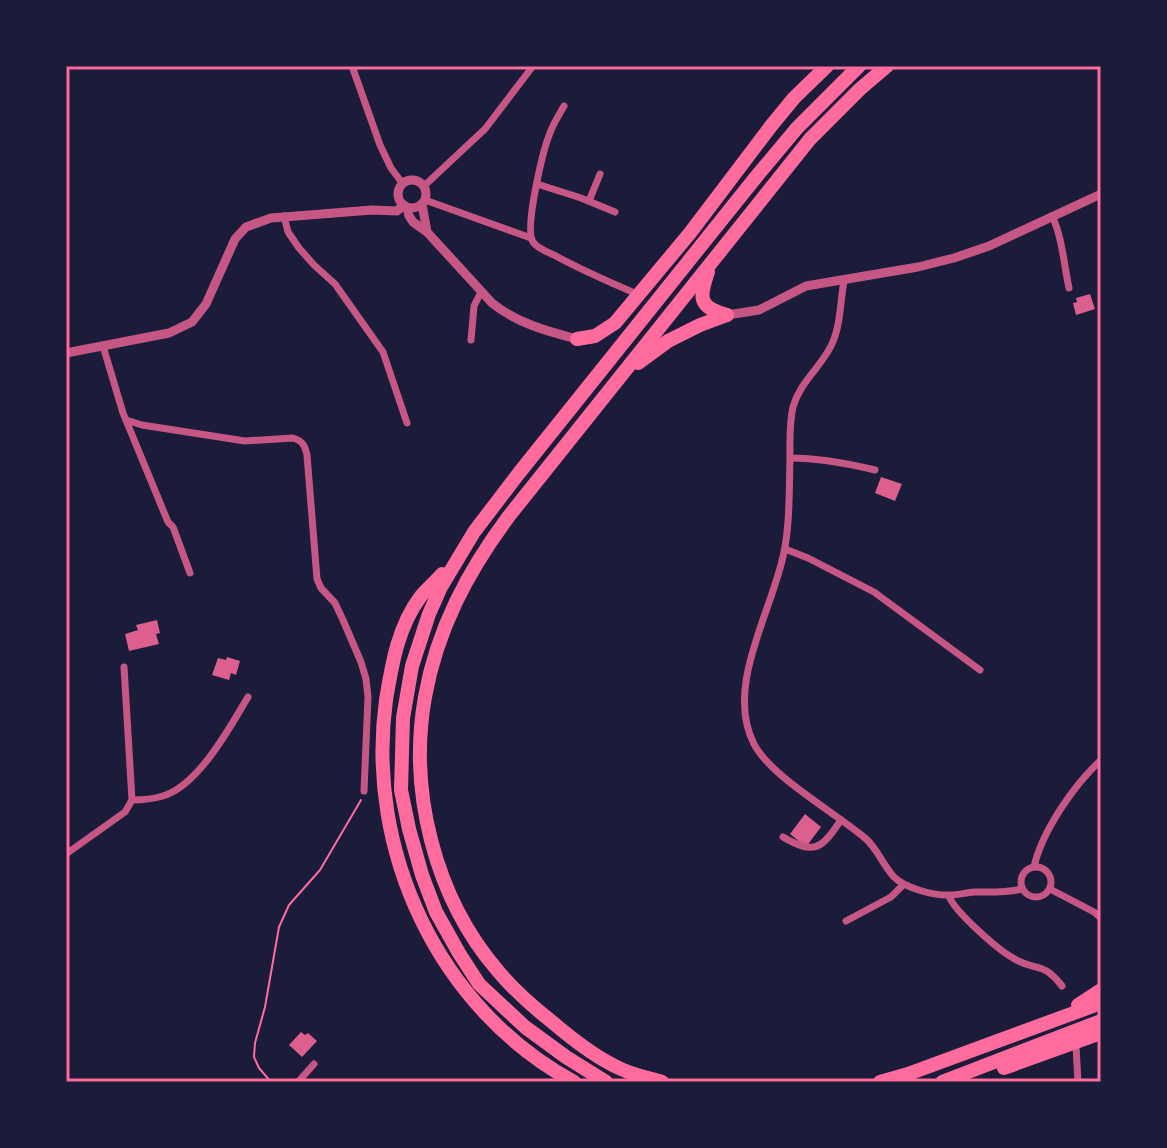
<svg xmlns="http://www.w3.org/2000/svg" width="1167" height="1148" font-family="'PT Serif',serif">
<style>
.building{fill:#dd5f8e}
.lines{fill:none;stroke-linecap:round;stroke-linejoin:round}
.path{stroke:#ff6b9d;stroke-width:2}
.minor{stroke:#c65784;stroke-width:7}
.tertiary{stroke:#c65784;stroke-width:9}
.motorway{stroke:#ff6b9d;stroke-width:14}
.neatline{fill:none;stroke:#ff6b9d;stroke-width:3}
</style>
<rect width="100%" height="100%" fill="#1b1b3a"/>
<g class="building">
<polygon points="1090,294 1095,309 1076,315 1073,303 1077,302 1076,298"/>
<polygon points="881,477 902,484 895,501 875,493"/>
<polygon points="157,620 160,633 156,634 159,644 129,651 125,634 138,630 136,625"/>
<polygon points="227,657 240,661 236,675 231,673 229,680 212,675 218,658 226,660"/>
<polygon points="805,814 821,827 806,847 790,834"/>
<polygon points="301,1032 305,1035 308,1033 317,1041 302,1057 289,1045"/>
</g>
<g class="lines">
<polyline class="path" points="271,1082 259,1068 254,1057 255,1043 265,1007 279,927 289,905 320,870 361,800"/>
<g class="minor">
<polyline points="352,66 380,145 391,168 403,184"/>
<path d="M564,106C559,115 553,124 550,133C543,150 524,229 533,242C537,248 547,252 554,255C581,270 609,282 637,294"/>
<polyline points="537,184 581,198 615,212"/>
<polyline points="424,186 485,129 533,66"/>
<polyline points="425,200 531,238"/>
<polyline points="589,201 600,174"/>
<polyline points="284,216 288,232 299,248 314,265 335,284 383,352 407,423"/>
<path d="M1052,216C1062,236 1064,265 1069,288"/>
<path d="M844,281C840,302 841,326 831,346C820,368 800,382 793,407C789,424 790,443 790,461C789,491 790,522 784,552C773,610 724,686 754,744C771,777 836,813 865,838C877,848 883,865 894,877C905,888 934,896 950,895C958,895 965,893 974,892C990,892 1006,893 1022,889"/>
<polyline points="471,340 474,306 481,292"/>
<polyline points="103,346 123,413 168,522 173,527 190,573"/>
<path d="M126,420L142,425L245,441L293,438C303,441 305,446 307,455L317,579L321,588L335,603L343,620L361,662L366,679L368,697L364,791"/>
<path d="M790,458C819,458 846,463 875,470"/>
<polyline points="785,549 808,558 874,592 980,670"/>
<path d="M132,800C142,800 153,799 163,796C199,785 230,727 248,697"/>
<path d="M783,837C815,856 822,848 841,820"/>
<polyline points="66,854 125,812 132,800 124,667"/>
<circle cx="1036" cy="882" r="15"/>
<path d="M1034,867C1042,831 1074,785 1101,760"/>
<polyline points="1050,889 1094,912 1101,918"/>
<path d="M949,896C954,911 997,949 1013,958C1035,972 1042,960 1062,986"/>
<polyline points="846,921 891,897 903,885"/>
<polyline points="1076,1046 1078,1082"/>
<polyline points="298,1082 314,1064"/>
</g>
<g class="tertiary">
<circle cx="412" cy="194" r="14"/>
<polyline points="422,204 427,232"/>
<path d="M407,207L409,216L413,222L427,232L492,303C517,323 546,331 577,339"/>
<polyline points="727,315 759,310 806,286 918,267 954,258 989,246 1101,194"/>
<polyline points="66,353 169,333 192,322 206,304 235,239 246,227 271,218 372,210 397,211 404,205"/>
</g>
<g class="motorway">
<path d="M708,272C699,298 698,307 727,315"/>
<polyline points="577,339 595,336 615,323 690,233 771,126 794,98 827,66"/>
<polyline points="638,363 668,341 700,325 727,315"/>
<path d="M442,574C435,582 427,589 421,596C398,626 392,664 386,700C365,851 439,1009 574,1082"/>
<polyline points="1078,1005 1101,990"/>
<polyline points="1004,1068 1101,1033"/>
<polyline points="606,1082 566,1057 525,1027 479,984 459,953 436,912 422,875 409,829 401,790 403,718 412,666 429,614 441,587 474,532 519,473 756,177 797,128 859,66"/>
<path d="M662,1082C649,1078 634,1075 621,1069C596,1058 572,1039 551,1021C532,1006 513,989 498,971C435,898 408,791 425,697C437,629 468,571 509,516L810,139L860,89L887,66"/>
<polyline points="880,1082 908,1074 1101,1003"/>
<polyline points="942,1082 1101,1021"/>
</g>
</g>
<rect width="1167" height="1148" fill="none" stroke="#1b1b3a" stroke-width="136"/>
<rect x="68" y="68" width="1031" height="1012" class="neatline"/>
</svg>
